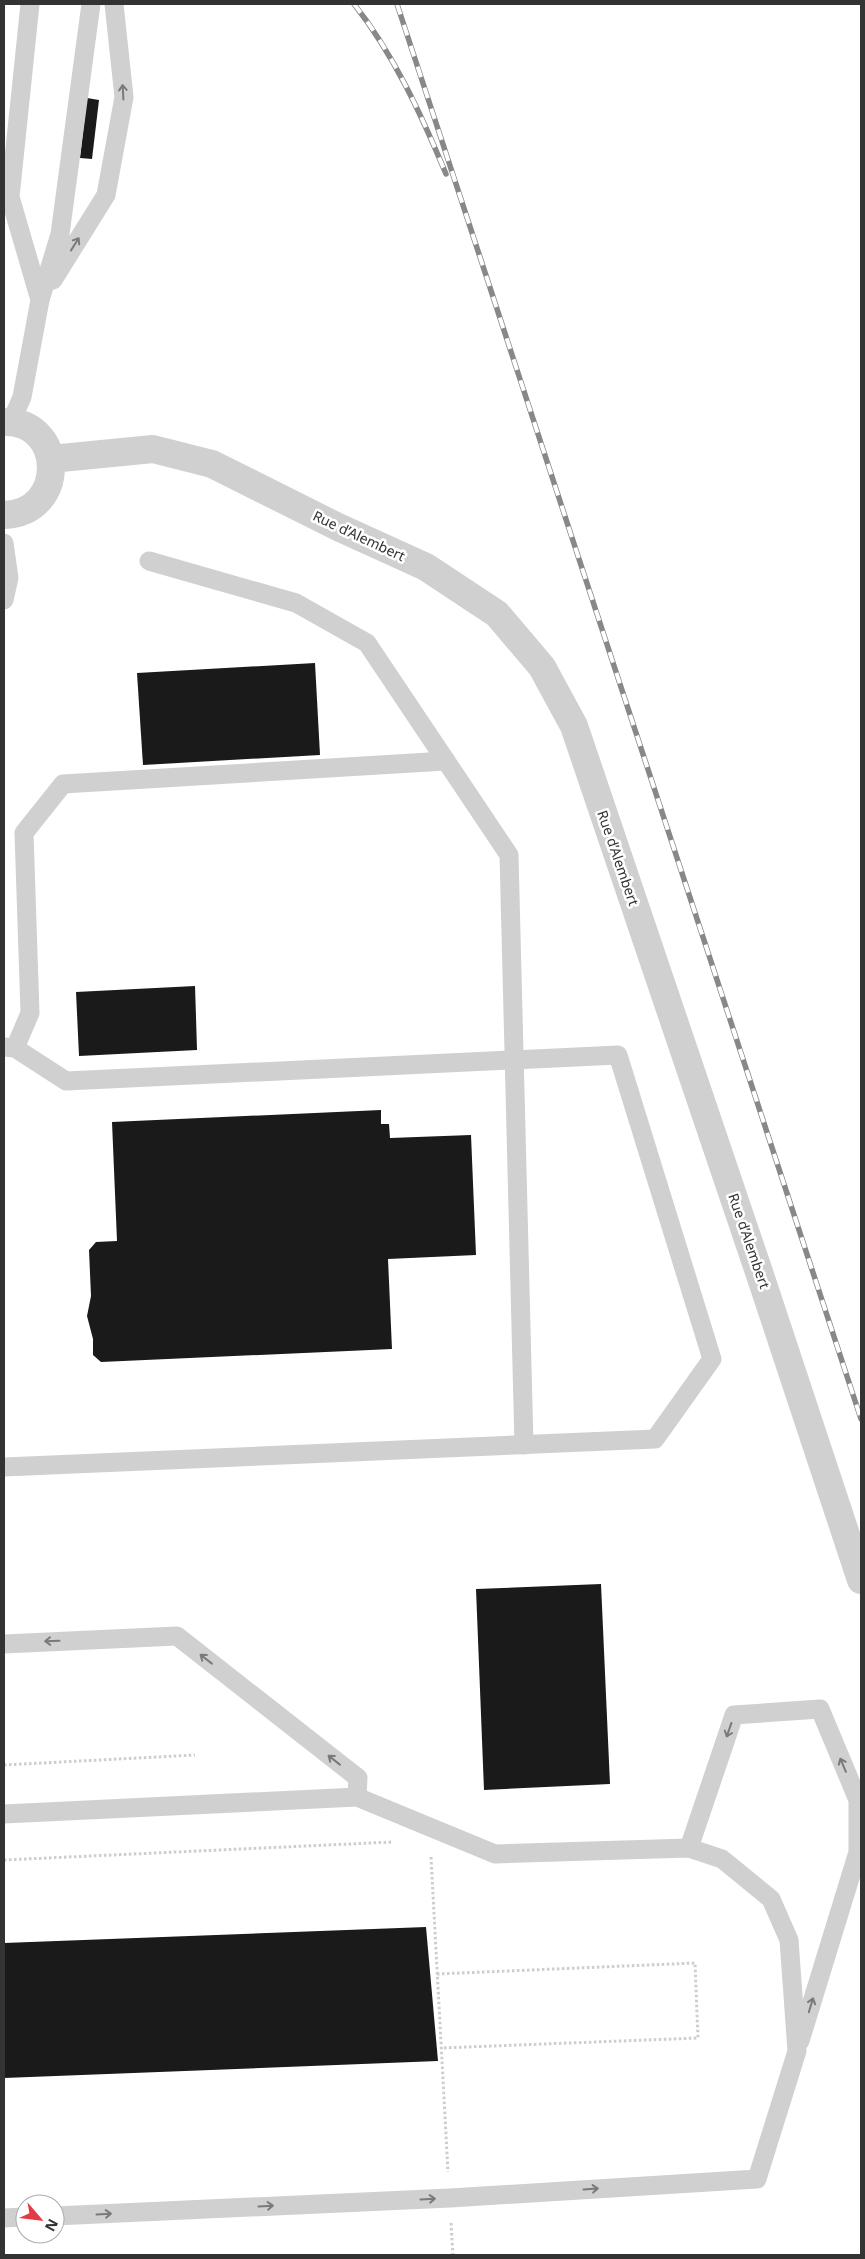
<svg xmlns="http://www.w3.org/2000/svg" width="865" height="2259" font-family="'Noto Sans',sans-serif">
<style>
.building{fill:#1a1a1a}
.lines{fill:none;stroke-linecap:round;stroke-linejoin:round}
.path{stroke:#cdcdcd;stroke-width:3;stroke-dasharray:2.5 2.5;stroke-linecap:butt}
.service{stroke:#d0d0d0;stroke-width:19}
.tertiary{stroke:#d0d0d0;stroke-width:28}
.rail-casing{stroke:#888;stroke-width:5.5}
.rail{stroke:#fff;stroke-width:4;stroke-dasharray:11;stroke-linecap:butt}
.oneway{stroke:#7a7a7a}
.labels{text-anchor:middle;stroke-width:5;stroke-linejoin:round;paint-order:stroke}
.street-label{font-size:14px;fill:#333;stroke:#fff}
</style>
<rect width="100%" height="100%" fill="#fff"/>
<g class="building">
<polygon points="87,98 99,100 92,159 80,158"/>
<polygon points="315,663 320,755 143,765 137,673"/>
<polygon points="195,986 197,1050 79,1056 76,992"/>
<polygon points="381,1110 381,1124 389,1124 390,1138 471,1135 476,1255 388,1259 392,1349 101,1362 93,1355 93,1339 87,1316 91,1296 89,1250 96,1242 117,1241 112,1122"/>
<polygon points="601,1584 610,1784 484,1790 476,1589"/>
<polygon points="426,1927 438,2061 4,2078 4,1943"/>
</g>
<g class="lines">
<g class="path">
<polyline points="4,1765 195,1755"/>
<polyline points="431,1857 448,2172"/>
<polyline points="4,1860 392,1842"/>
<polyline points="437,1974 695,1963 698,2038 441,2048"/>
<polyline points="451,2223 453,2255"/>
</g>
<g class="service">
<polyline points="30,4 10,197 40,300"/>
<polyline points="53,280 106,195 124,97 114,4"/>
<polyline points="11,422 22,397 40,300 60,234 91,4"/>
<polyline points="4,543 9,578 4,600"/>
<polyline points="149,561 296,603 367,643 509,855 524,1445"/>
<polyline points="4,1047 15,1048 66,1081 618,1055 712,1359 655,1439 4,1467"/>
<polyline points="15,1048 30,1013 24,833 63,784 446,761"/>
<polyline points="4,1644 177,1636 358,1778 357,1797"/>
<polyline points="4,1814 357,1797 495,1854 689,1848 722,1859 771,1899 789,1940 797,2051 757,2179 450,2198 55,2216"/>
<polyline points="689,1848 734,1715 820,1709 858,1800 858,1852 800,2041"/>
<polyline points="4,2218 25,2217"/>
</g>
<g class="tertiary">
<path d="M4,422C65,420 68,513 4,515"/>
<polyline points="51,459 153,449 212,464 338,527 426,567 497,614 542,667 574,726 760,1275 861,1580"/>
</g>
<g class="rail-casing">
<g id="rail">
<path d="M354,4C394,55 421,114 446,174"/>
<polyline points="397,4 861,1419"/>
</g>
</g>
<use href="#rail" class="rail"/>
</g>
<defs><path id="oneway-shaft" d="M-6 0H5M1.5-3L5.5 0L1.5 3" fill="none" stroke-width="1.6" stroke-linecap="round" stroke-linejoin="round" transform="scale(1.25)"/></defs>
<g class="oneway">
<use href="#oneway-shaft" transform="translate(123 92) rotate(-93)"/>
<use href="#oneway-shaft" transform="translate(75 244) rotate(-58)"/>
<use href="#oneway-shaft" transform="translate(52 1641) rotate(178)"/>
<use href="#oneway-shaft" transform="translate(206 1659) rotate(-142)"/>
<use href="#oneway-shaft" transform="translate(729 1730) rotate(109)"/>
<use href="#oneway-shaft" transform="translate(334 1760) rotate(-142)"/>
<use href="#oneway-shaft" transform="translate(843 1765) rotate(-113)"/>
<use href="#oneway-shaft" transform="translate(811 2005) rotate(-73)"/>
<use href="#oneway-shaft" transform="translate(591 2189) rotate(-4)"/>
<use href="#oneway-shaft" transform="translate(428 2199) rotate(-3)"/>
<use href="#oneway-shaft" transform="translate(266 2206) rotate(-3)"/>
<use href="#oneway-shaft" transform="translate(104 2214) rotate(-3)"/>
</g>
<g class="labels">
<g class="street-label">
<text transform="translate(359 536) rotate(25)" y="5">Rue d’Alembert</text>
<text transform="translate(618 858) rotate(71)" y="5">Rue d’Alembert</text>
<text transform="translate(749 1241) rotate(71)" y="5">Rue d’Alembert</text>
</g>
</g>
<rect width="865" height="2259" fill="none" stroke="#333333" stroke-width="10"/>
<g transform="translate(40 2219) rotate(118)"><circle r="24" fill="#ffffff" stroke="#adadad"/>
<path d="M0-4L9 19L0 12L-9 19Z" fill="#e63946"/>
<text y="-8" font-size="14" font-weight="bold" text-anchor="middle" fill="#333333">N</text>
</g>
</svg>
